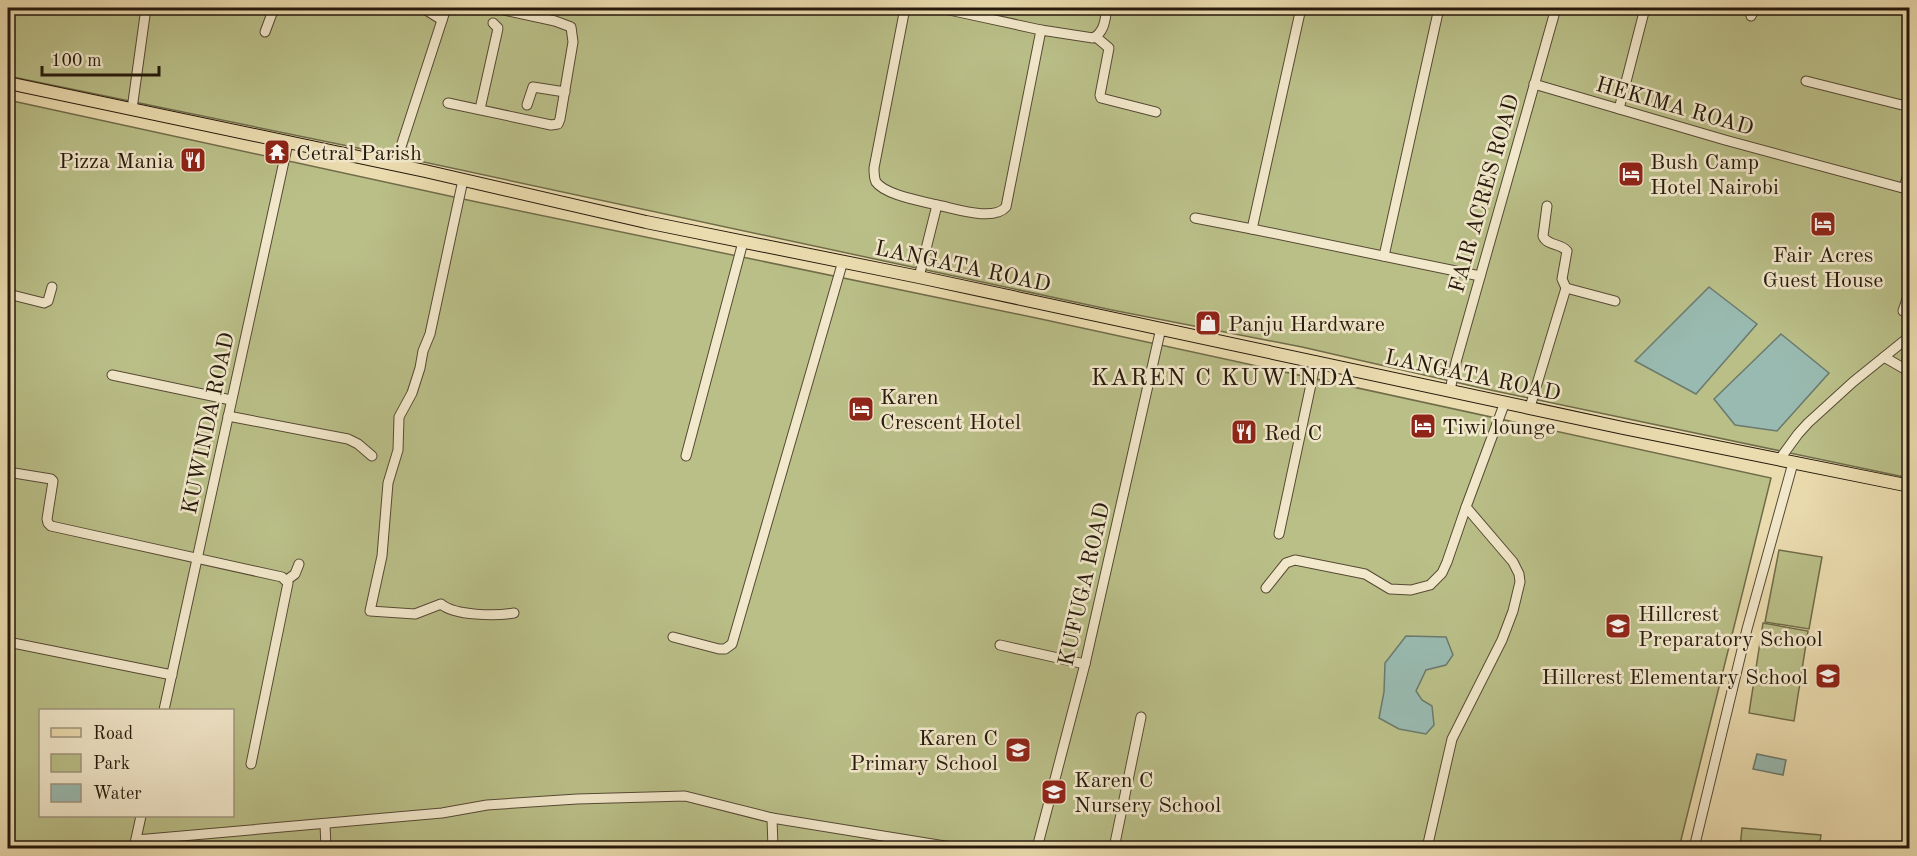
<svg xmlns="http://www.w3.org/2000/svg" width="1917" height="856" font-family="'Old Standard TT',serif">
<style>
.green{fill:#babf88;stroke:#706c4a;stroke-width:1.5;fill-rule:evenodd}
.water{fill:#99bab0;stroke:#6b7a6e;stroke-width:1.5}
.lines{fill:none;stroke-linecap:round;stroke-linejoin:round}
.minor-casing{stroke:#564a35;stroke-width:11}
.major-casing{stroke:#25190c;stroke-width:14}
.minor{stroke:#f2e8cb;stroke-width:9}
.major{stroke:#ebdcaf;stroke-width:12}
.labels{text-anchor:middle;stroke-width:5;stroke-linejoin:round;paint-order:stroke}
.street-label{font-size:22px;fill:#25190c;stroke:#f2e8cb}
.poi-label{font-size:22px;fill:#25190c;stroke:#f2e8cb;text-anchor:start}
.neighbourhood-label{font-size:24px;letter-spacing:1.5px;fill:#25190c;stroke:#f2e8cb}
</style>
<rect width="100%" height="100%" fill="#ebdcaf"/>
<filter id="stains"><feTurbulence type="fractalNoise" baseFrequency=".00333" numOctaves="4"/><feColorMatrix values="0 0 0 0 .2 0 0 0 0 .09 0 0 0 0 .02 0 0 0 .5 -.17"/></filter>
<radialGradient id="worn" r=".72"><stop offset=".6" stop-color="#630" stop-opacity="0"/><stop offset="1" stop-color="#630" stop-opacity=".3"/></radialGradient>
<g class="green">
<polygon points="8,8 1909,8 1909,478 1481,388 1302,347 1112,310 377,152 8,76"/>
<path d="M8,100L477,202L1041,319L1771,478L1679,848H8ZM40,710H232V816H40Z"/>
<polygon points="1779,550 1822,557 1809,629 1765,622"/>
<polygon points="1763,623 1808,631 1794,721 1749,713"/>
<polygon points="1742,828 1821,835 1819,848 1740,848"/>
</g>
<g class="water">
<polygon points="1709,287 1757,324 1696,394 1635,361"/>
<polygon points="1781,334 1829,373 1777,431 1735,425 1714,399"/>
<polygon points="1406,636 1446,637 1453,655 1446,665 1426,670 1416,691 1422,700 1432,706 1434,725 1426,734 1399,729 1379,718 1384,692 1385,663"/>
<polygon points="1757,754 1786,760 1783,775 1753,769"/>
</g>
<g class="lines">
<g class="minor-casing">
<g id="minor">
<polyline points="423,8 442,20"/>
<path d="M905,8L874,168C874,173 874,178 876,182C885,195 922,201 937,205"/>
<polyline points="940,8 1041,30"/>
<polyline points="1301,8 1252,229 1480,276"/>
<polyline points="1751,16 1755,8"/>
<polyline points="265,32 274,8"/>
<polyline points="1096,37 1109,48 1100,95 1101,98 1156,112"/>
<polyline points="1806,81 1910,107"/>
<polyline points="1534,84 1725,140 1910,190"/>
<polyline points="448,103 551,125 558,124 560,119 573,42 571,27 555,21 495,8"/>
<polyline points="527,105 533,87 565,92"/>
<polyline points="132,109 146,8"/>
<polyline points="480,109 497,33 498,28 493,23"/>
<polyline points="1619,109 1645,8"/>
<polyline points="395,165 446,8"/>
<path d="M463,180L430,334L423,351L420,368L412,393L399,417L398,450L388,483L382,556L370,611L415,614L441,604C455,616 496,616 514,613"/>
<polyline points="1904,188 1910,167"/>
<path d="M1547,206L1543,236C1547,246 1561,243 1567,251L1562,279L1566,288"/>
<polyline points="1195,218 1252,229"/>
<polyline points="1384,256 1439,8"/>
<path d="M919,277L937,205C954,208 993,222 1006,207L1041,30L1093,38C1105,32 1105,19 1107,8"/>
<polyline points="8,294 44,303 48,301 52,287"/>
<polyline points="1903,311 1910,290"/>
<polyline points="1884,357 1910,372"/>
<polyline points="8,374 9,377"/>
<polyline points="112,375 231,400"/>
<polyline points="1450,390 1456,362 1556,8"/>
<polyline points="1530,407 1566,288 1615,301"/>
<polyline points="228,416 348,439 358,444 372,456"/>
<polyline points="686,456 743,242"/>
<polyline points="1779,460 1798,434 1808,423 1853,382 1910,336"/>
<polyline points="8,472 51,479 53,481 47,519 48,523 51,526 282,577 288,583 251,764"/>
<polyline points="1279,534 1316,361"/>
<polyline points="287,580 295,574 299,564"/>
<polyline points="1266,588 1286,563 1295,560 1365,574 1390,589 1411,590 1430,585 1442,573 1447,562 1466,507 1505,402"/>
<polyline points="673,637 719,649 725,649 732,644 843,261"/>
<polyline points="8,642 172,675"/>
<polyline points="1000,645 1085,664"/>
<polyline points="164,710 288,143"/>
<polyline points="772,818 773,848"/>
<polyline points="325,824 326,848"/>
<polyline points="136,840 442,813 487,805 577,799 685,796 772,818 957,848"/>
<polyline points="134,848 141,816"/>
<polyline points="1037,848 1085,664 1161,328"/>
<polyline points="1114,848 1141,717"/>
<polyline points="1427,848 1452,739 1502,640 1513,611 1520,582 1519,574 1513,562 1466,507"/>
<polyline points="1694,848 1747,629 1793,463"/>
</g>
</g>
<g class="major-casing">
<polyline id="major" points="8,83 425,171 646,222 919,277 1623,428 1910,486"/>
</g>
<use href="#minor" class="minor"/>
<use href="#major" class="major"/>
</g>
<defs>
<g id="temple-square" transform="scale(1.35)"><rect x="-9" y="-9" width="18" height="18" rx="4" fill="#8f2418" stroke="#f2e8cb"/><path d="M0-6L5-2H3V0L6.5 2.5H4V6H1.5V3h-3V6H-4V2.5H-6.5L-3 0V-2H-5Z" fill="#fff"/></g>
<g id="restaurant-square" transform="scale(1.35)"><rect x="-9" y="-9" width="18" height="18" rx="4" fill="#8f2418" stroke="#f2e8cb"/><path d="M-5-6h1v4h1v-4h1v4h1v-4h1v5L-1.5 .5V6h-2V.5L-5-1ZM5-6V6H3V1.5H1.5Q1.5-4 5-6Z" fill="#fff"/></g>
<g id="hotel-square" transform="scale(1.35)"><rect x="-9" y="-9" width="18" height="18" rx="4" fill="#8f2418" stroke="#f2e8cb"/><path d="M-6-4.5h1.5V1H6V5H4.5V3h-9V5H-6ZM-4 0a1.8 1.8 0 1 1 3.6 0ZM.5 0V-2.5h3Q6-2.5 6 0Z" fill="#fff"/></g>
<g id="shop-square" transform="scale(1.35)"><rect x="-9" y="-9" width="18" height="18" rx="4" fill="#8f2418" stroke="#f2e8cb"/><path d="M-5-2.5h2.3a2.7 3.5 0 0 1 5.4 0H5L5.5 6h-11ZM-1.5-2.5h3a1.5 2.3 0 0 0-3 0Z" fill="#fff"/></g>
<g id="school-square" transform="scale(1.35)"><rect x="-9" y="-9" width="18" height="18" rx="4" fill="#8f2418" stroke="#f2e8cb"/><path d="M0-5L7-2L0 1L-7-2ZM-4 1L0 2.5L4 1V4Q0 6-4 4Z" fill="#fff"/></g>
</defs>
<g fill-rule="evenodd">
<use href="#temple-square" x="277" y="152"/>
<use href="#restaurant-square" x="193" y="160"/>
<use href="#hotel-square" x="1631" y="174"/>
<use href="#hotel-square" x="1823" y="224"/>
<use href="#shop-square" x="1208" y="323"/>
<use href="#hotel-square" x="861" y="409"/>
<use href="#hotel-square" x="1423" y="426"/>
<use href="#restaurant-square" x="1244" y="432"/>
<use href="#school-square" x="1618" y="626"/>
<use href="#school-square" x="1828" y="676"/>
<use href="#school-square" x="1018" y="750"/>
<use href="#school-square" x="1054" y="792"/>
</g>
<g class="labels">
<g class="street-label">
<text transform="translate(1675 105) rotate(16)" y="8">HEKIMA ROAD</text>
<text transform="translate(1483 193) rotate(-74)" y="8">FAIR ACRES ROAD</text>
<text transform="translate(963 265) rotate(12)" y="8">LANGATA ROAD</text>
<text transform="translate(1473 374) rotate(12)" y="8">LANGATA ROAD</text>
<text transform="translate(207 423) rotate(-78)" y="8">KUWINDA ROAD</text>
<text transform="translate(1083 584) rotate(-77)" y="8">KUFUGA ROAD</text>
</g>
<g class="poi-label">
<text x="296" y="160">Cetral Parish</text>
<text x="174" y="168" text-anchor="end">Pizza Mania</text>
<text x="1650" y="169">Bush Camp<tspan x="1650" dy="25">Hotel Nairobi</tspan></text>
<text x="1823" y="262" text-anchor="middle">Fair Acres<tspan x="1823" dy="25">Guest House</tspan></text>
<text x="1228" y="331">Panju Hardware</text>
<text x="880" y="404">Karen<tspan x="880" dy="25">Crescent Hotel</tspan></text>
<text x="1442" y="434">Tiwi lounge</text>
<text x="1264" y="440">Red C</text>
<text x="1638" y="621">Hillcrest<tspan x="1638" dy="25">Preparatory School</tspan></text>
<text x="1808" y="684" text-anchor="end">Hillcrest Elementary School</text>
<text x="998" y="745" text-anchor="end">Karen C<tspan x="998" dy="25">Primary School</tspan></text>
<text x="1074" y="787">Karen C<tspan x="1074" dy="25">Nursery School</tspan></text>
</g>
<g class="neighbourhood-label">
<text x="1224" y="385">KAREN C KUWINDA</text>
</g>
</g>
<rect width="1917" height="856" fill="none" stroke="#ebdcaf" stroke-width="30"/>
<rect x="9" y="9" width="1899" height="838" fill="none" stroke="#25190c" stroke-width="3"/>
<rect x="15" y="15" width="1887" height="826" fill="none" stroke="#25190c" stroke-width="1.5"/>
<rect x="39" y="709" width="195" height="108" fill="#f2e8cb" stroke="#a0957f" stroke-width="1.5"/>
<rect x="51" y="728" width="30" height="9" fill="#ebdcaf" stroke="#a0957f" stroke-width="1.5"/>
<text x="93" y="739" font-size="18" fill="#25190c">Road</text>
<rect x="51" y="754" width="30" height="18" fill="#babf88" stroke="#a0957f" stroke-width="1.5"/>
<text x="93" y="769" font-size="18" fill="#25190c">Park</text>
<rect x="51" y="784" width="30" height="18" fill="#99bab0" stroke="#a0957f" stroke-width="1.5"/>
<text x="93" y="799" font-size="18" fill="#25190c">Water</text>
<path d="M42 66v9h117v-9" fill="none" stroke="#25190c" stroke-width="3"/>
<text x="51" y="66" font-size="18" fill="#25190c" stroke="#f2e8cb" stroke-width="4.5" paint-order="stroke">100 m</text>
<rect width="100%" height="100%" filter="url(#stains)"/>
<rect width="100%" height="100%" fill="url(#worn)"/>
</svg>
